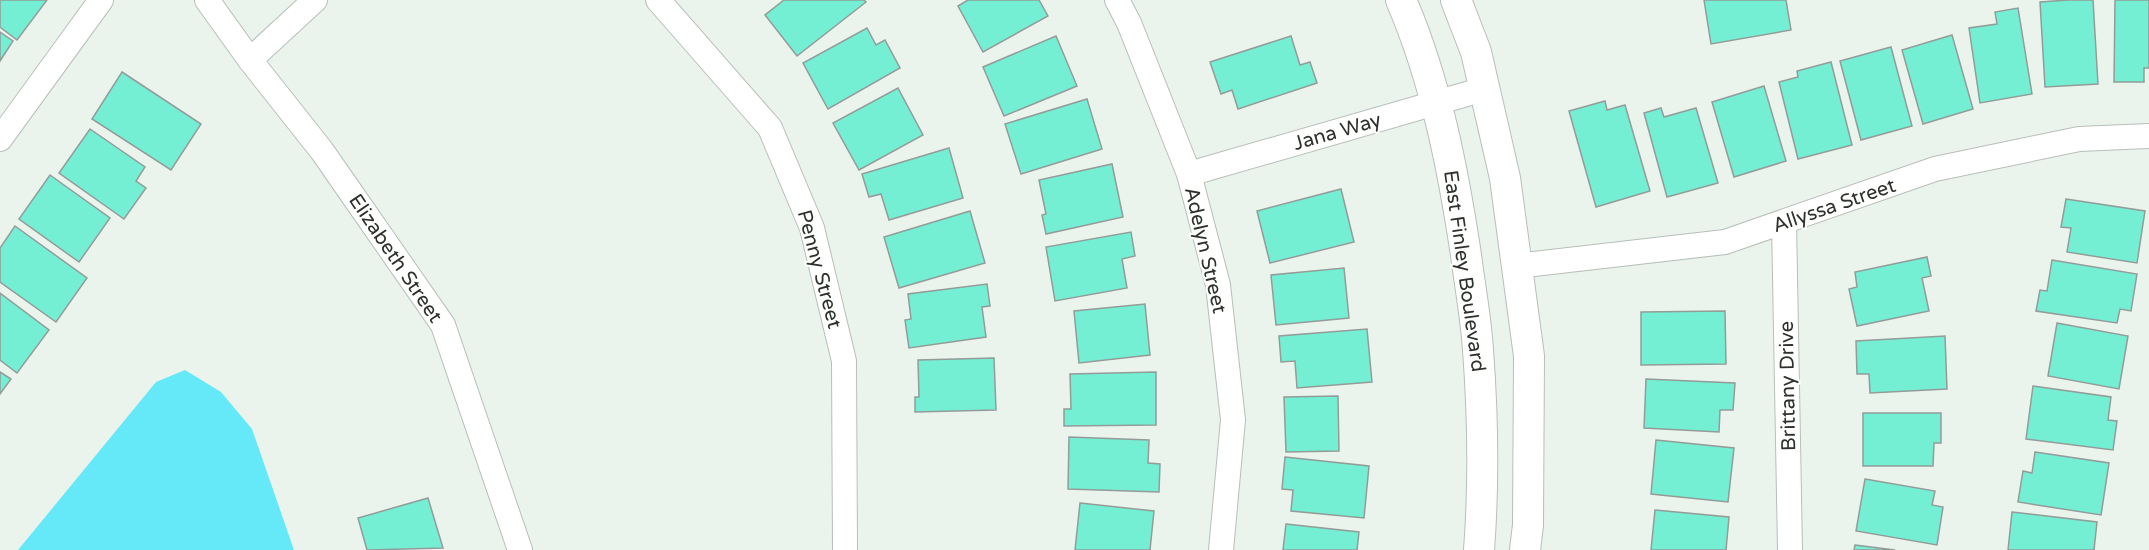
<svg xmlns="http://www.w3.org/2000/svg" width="2149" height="550" font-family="'Varela Round',sans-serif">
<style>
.water{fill:#65e9f8}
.building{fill:#75efd4;stroke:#929c99;stroke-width:1.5}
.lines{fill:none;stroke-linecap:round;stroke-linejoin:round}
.minor-casing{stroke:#b7bfb8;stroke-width:26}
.tertiary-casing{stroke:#b7bfb8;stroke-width:32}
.minor{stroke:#fff;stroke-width:24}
.tertiary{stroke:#fff;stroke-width:30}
.labels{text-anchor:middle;stroke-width:4.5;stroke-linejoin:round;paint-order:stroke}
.street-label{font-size:20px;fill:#2e312e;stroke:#fdfffd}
</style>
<rect width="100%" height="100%" fill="#ebf4ec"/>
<polygon class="water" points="185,370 221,392 252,429 294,550 18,550 156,382"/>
<g class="building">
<polygon points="0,0 47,0 17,40 0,27"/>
<polygon points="784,0 864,0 866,2 797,56 765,15"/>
<polygon points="968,0 1039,0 1048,16 983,52 958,6"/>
<polygon points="1704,0 1786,0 1791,30 1711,44"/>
<polygon points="2068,0 2093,0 2098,84 2045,87 2040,2"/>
<polygon points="2115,0 2149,0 2149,68 2144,68 2144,82 2114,82"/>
<polygon points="2018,8 2032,94 1980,103 1969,28 1997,24 1995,12"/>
<polygon points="867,28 876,45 885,40 900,68 828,109 803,63"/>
<polygon points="0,32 13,41 0,61"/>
<polygon points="1952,35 1973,109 1923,124 1902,50"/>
<polygon points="1056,36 1077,86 1004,116 983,67"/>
<polygon points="1291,36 1300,65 1310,62 1317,83 1238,109 1232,90 1221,94 1210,62"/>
<polygon points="1891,47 1912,126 1861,140 1840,61"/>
<polygon points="1831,62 1852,145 1798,159 1779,82 1798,77 1797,71"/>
<polygon points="122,72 201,124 171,170 92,119"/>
<polygon points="1764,86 1786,161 1734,177 1712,102"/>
<polygon points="898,88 923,135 859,170 833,123"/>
<polygon points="1087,99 1102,149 1021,174 1005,124"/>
<polygon points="1605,101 1607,110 1625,105 1650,191 1596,207 1569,111"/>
<polygon points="1661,108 1664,117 1696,108 1718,183 1667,197 1644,113"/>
<polygon points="90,129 145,167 136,181 146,188 124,219 59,173"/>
<polygon points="949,148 963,198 889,220 881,194 869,197 862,174"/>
<polygon points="1112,164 1123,217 1046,234 1042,215 1046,214 1039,180"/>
<polygon points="50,175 110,218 79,262 19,219"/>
<polygon points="1341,189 1354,242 1270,263 1257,211"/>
<polygon points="2066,199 2145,211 2137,263 2067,252 2071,228 2061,227"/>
<polygon points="970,211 985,263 899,288 884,237"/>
<polygon points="15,226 87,278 56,322 0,282 0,248"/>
<polygon points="1131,232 1135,256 1122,259 1127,288 1055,301 1046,247"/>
<polygon points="1927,257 1931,276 1922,278 1929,311 1857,326 1849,289 1857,287 1855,272"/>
<polygon points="2052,260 2137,274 2131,311 2120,309 2117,323 2036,311 2040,290 2047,291"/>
<polygon points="1344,268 1349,318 1276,325 1271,275"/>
<polygon points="987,284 990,306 982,307 986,337 909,348 905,320 911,319 908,294"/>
<polygon points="0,293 49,330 17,373 0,360"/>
<polygon points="1145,304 1150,355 1079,363 1074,311"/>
<polygon points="1725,311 1726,364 1641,365 1641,312"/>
<polygon points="2057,323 2128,336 2119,389 2048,376"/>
<polygon points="1367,329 1372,382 1297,388 1295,361 1281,362 1279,336"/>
<polygon points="1945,336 1947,389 1870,393 1869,374 1857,374 1856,341"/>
<polygon points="994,358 996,410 915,412 915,397 919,397 918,360"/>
<polygon points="0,372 11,379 0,394"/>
<polygon points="1156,372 1156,425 1064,426 1064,409 1071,409 1070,374"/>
<polygon points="1646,379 1735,383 1733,410 1720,410 1719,432 1644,428"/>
<polygon points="2033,386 2111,397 2108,420 2117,421 2113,450 2026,439"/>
<polygon points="1338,396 1339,451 1286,452 1284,397"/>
<polygon points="1863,413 1941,413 1941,443 1934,443 1933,466 1863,466"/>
<polygon points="1069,437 1149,440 1148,463 1160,464 1159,492 1068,489"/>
<polygon points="1656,440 1734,448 1728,502 1651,494"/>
<polygon points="2035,452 2109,463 2101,515 2018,502 2023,471 2032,473"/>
<polygon points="1285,457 1369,466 1364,518 1291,511 1293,490 1282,489"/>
<polygon points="1865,479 1935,491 1932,505 1943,507 1937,545 1856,531"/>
<polygon points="428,498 443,548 367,550 358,518"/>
<polygon points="1080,503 1154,511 1150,550 1075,550"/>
<polygon points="1655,510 1729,517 1726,550 1651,550"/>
<polygon points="2012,512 2097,522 2094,550 2008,550"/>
<polygon points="1286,524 1359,532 1357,550 1283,550"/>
<polygon points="1855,545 1895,550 1854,550"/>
</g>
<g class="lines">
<g class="minor-casing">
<g id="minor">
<polyline points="207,0 250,60 322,151 443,325 520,550"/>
<polyline points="658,0 770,128 812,228 844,361 845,550"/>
<polyline points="1117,0 1129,23 1189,174 1218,285 1233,420 1221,550"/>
<polyline points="250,60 315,0"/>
<polyline points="0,139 101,0"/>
<polyline points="1189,174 1484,89"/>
<polyline points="1784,222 1790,550"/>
<polyline points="1517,266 1725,242 1935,169 2079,139 2149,136"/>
</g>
</g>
<g class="tertiary-casing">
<g id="tertiary">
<path d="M1401,0C1436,81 1453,169 1466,255C1470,287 1476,318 1478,350C1483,416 1484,484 1479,550"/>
<polyline points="1456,0 1476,52 1505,178 1529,356 1528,525 1525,550"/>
</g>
</g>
<use href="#minor" class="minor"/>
<use href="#tertiary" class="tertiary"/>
</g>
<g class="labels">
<g class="street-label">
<text transform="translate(1337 131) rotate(-16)" y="7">Jana Way</text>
<text transform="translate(1834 205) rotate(-19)" y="7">Allyssa Street</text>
<text transform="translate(1206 250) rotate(77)" y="7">Adelyn Street</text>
<text transform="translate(396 258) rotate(56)" y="7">Elizabeth Street</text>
<text transform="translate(820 269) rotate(75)" y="7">Penny Street</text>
<text transform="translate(1465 271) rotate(82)" y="7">East Finley Boulevard</text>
<text transform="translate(1787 386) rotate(-91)" y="7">Brittany Drive</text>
</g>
</g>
</svg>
